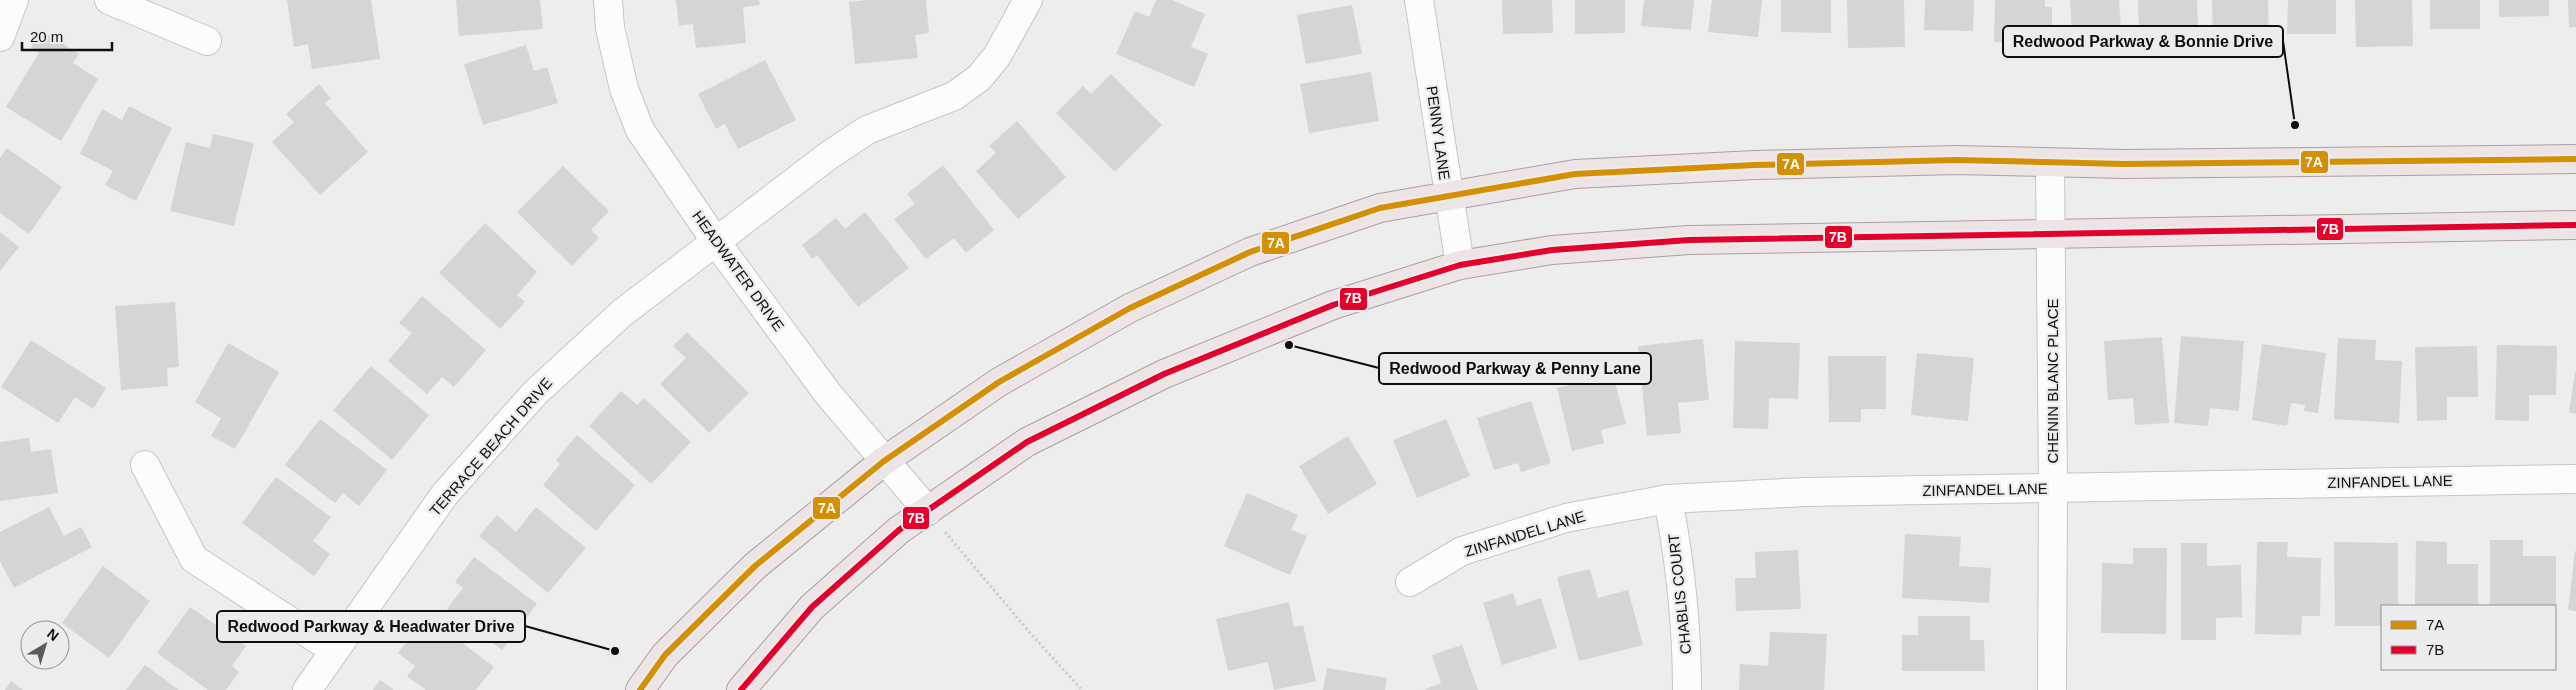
<svg xmlns="http://www.w3.org/2000/svg" width="2576" height="690" font-family="Helvetica,sans-serif">
<style>
.building{fill:#d5d5d6}
.lines{fill:none;stroke-linecap:round;stroke-linejoin:round}
.minor-casing{stroke:#c6c6c7;stroke-width:30}
.major-casing{stroke:#ae9ea0;stroke-width:30}
.path{stroke:#cececf;stroke-width:3;stroke-dasharray:2.5 2.5;stroke-linecap:butt}
.minor{stroke:#fcfcfc;stroke-width:28}
.major{stroke:#ede4e5;stroke-width:28}
.bus-1-casing{stroke:#ececef;stroke-width:10}
.bus-2-casing{stroke:#ececef;stroke-width:10}
.bus-1{stroke:#d48f02;stroke-width:6}
.bus-2{stroke:#e4002b;stroke-width:6}
.labels{text-anchor:middle;stroke-width:4.5;stroke-linejoin:round;paint-order:stroke}
.street-label{font-size:15px;fill:#0e0e0f;stroke:#ececef}
.leader{fill:none;stroke:#0e0e0f;stroke-width:2}
.callout-dot{fill:#0e0e0f;stroke:#ececef;stroke-width:2}
.callout{fill:#ececef;stroke:#0e0e0f;stroke-width:2}
.callout-label{font-size:16px;text-anchor:middle;font-weight:bold;fill:#0e0e0f}
.line-badge{stroke:#ececef;stroke-width:2}
.badge-label{font-size:14px;text-anchor:middle;font-weight:bold;fill:#fff}
</style>
<rect width="100%" height="100%" fill="#ededee"/>
<g class="building">
<polygon points="287,0 371,0 380,59 312,69 308,44 294,47"/>
<polygon points="456,0 540,0 543,29 459,36"/>
<polygon points="676,0 759,0 760,5 743,7 746,43 696,48 693,24 679,26"/>
<polygon points="866,0 926,0 929,33 915,35 918,58 855,64 849,2"/>
<polygon points="1156,0 1172,0 1205,14 1191,47 1208,54 1194,87 1116,54 1135,11 1149,17"/>
<polygon points="1502,0 1552,0 1553,33 1503,34"/>
<polygon points="1575,0 1625,0 1625,33 1575,34"/>
<polygon points="1644,0 1694,0 1691,30 1641,26"/>
<polygon points="1712,0 1762,0 1758,37 1708,32"/>
<polygon points="1781,0 1831,0 1831,33 1781,32"/>
<polygon points="1847,0 1904,0 1905,47 1848,48"/>
<polygon points="1925,0 1974,0 1973,31 1924,30"/>
<polygon points="1995,0 2045,0 2045,7 2052,7 2052,42 1994,42"/>
<polygon points="2070,0 2119,0 2121,31 2072,33"/>
<polygon points="2138,0 2197,0 2198,33 2139,34"/>
<polygon points="2212,0 2268,0 2269,43 2213,44"/>
<polygon points="2288,0 2336,0 2336,34 2287,34"/>
<polygon points="2355,0 2412,0 2413,46 2356,47"/>
<rect x="2430" y="0" width="50" height="29"/>
<polygon points="2499,0 2549,0 2549,16 2499,17"/>
<polygon points="2568,0 2576,0 2576,27 2569,28"/>
<polygon points="1352,5 1362,54 1306,64 1297,15"/>
<polygon points="41,30 79,54 73,63 98,79 61,141 6,107 39,53 31,47"/>
<polygon points="526,45 534,71 547,67 558,103 483,125 464,64"/>
<polygon points="765,60 796,120 738,149 725,124 716,129 698,94"/>
<polygon points="1371,72 1379,121 1309,133 1300,84"/>
<polygon points="1111,74 1162,125 1115,172 1056,113 1083,86 1091,94"/>
<polygon points="319,84 331,98 325,103 368,152 320,195 272,142 294,122 286,114"/>
<polygon points="129,106 172,128 136,201 105,185 113,171 80,154 102,109 122,120"/>
<polygon points="1017,121 1066,177 1018,219 976,171 996,153 989,146"/>
<polygon points="213,134 254,143 234,226 170,211 186,142 210,148"/>
<polygon points="7,148 62,187 29,234 0,213 0,158"/>
<polygon points="943,165 994,230 966,253 954,238 926,259 894,219 915,204 907,194"/>
<polygon points="563,166 609,211 591,230 599,238 572,266 517,212"/>
<polygon points="865,212 909,268 858,307 817,255 812,259 802,245 836,218 845,229"/>
<polygon points="485,223 537,272 517,295 525,302 500,329 439,273"/>
<polygon points="0,232 19,247 0,271"/>
<polygon points="422,296 486,350 454,387 442,377 427,394 388,361 412,333 399,323"/>
<polygon points="175,302 179,367 167,368 168,386 121,390 115,306"/>
<polygon points="687,332 749,393 709,433 660,384 686,358 673,346"/>
<polygon points="2181,336 2244,341 2239,411 2210,408 2208,426 2174,423"/>
<polygon points="2162,337 2169,423 2135,425 2133,398 2108,400 2104,341"/>
<polygon points="2338,338 2376,340 2375,360 2402,361 2399,423 2334,419"/>
<polygon points="1703,339 1709,400 1678,403 1681,433 1647,436 1638,346"/>
<polygon points="31,340 106,388 93,409 75,397 58,423 1,387"/>
<polygon points="1735,341 1800,343 1798,399 1769,398 1768,429 1733,428"/>
<polygon points="228,343 279,372 235,449 211,436 221,418 195,402"/>
<polygon points="2262,344 2326,353 2318,413 2304,411 2305,405 2291,403 2287,426 2252,420"/>
<polygon points="2497,345 2557,346 2556,395 2529,395 2529,421 2495,420"/>
<polygon points="2477,346 2478,397 2447,397 2447,420 2417,421 2415,347"/>
<polygon points="1917,353 1974,358 1968,421 1911,415"/>
<polygon points="1828,356 1886,356 1886,409 1861,409 1861,422 1829,422"/>
<polygon points="371,366 429,415 392,460 333,410"/>
<polygon points="2575,371 2576,371 2576,414 2569,413"/>
<polygon points="1613,375 1626,424 1601,430 1604,443 1572,451 1557,388"/>
<polygon points="621,391 637,405 644,398 691,442 651,484 589,426"/>
<polygon points="1531,401 1551,463 1521,472 1518,463 1494,470 1477,418"/>
<polygon points="320,419 387,470 359,506 343,493 335,503 285,465"/>
<polygon points="1446,419 1470,476 1417,498 1393,440"/>
<polygon points="577,435 635,485 596,531 543,485 560,464 556,460"/>
<polygon points="1348,436 1377,484 1328,514 1299,466"/>
<polygon points="29,438 31,452 51,449 58,493 0,501 0,442"/>
<polygon points="276,477 331,517 313,541 330,554 314,576 242,523"/>
<polygon points="1247,493 1298,515 1291,530 1307,536 1290,575 1224,546"/>
<polygon points="49,507 64,536 81,527 92,547 14,588 0,561 0,532"/>
<polygon points="536,507 586,548 548,593 479,536 497,515 516,532"/>
<polygon points="1905,534 1961,537 1959,566 1991,568 1989,603 1902,598"/>
<polygon points="2490,540 2523,540 2523,556 2556,556 2556,606 2490,606"/>
<polygon points="2416,541 2447,542 2447,564 2478,564 2478,606 2415,606"/>
<polygon points="2257,542 2288,542 2287,557 2321,558 2320,616 2302,616 2301,635 2255,634"/>
<polygon points="2334,542 2398,543 2398,606 2382,606 2382,626 2335,626"/>
<polygon points="2181,543 2207,543 2207,566 2241,565 2242,617 2216,618 2216,640 2181,640"/>
<polygon points="2133,548 2167,548 2166,634 2101,633 2102,563 2133,564"/>
<polygon points="1798,550 1801,609 1736,611 1735,578 1756,578 1755,552"/>
<polygon points="2575,551 2576,551 2576,611 2568,610"/>
<polygon points="474,557 537,604 502,650 447,609 463,588 455,582"/>
<polygon points="103,566 150,601 109,658 62,623"/>
<polygon points="1590,569 1598,598 1628,590 1643,645 1579,661 1557,577"/>
<polygon points="1513,593 1517,606 1541,598 1557,648 1502,665 1483,603"/>
<polygon points="1289,602 1294,627 1303,625 1316,681 1274,690 1268,662 1228,671 1216,619"/>
<polygon points="190,607 246,646 232,666 239,672 226,690 208,690 157,653"/>
<polygon points="427,616 494,667 476,690 426,690 407,676 415,666 398,653"/>
<polygon points="1918,616 1970,616 1970,640 1984,640 1985,671 1902,671 1902,635 1918,635"/>
<polygon points="1770,632 1827,634 1824,690 1739,690 1740,664 1768,666"/>
<polygon points="1462,645 1478,690 1423,690 1441,683 1432,655"/>
<polygon points="145,665 179,690 126,690"/>
<polygon points="1327,668 1387,678 1385,690 1323,690"/>
<polygon points="380,680 394,690 373,690"/>
<polygon points="11,681 23,690 5,690"/>
</g>
<g class="lines">
<g class="minor-casing">
<g id="minor">
<polyline points="109,0 207,41"/>
<polyline points="608,0 610,28 624,89 640,130 716,242 828,394 928,511"/>
<polyline points="1419,0 1460,265"/>
<polyline points="0,37 14,0"/>
<polyline points="2050,163 2053,489 2052,690"/>
<polyline points="145,465 194,559 334,650"/>
<path d="M1668,499C1680,561 1687,627 1687,690"/>
<polyline points="1410,582 1462,551 1566,518 1668,499 1805,492 2576,479"/>
<polyline points="307,690 445,494 535,393 622,313 828,156 867,130 954,96 979,78 997,56 1028,0"/>
</g>
</g>
<g class="major-casing">
<g id="major">
<polyline points="640,690 665,655 755,566 884,461 999,382 1130,308 1250,252 1380,208 1575,174 1755,165 1956,160 2124,164 2576,159"/>
<polyline points="741,690 812,607 899,530 1027,442 1164,374 1333,305 1460,265 1552,250 1689,240 2576,225"/>
</g>
</g>
<polyline class="path" points="945,532 1031,634 1082,690"/>
<use href="#minor" class="minor"/>
<use href="#major" class="major"/>
<g class="bus-1-casing">
<polyline id="bus-1" points="640,690 665,655 755,566 884,461 999,382 1130,308 1250,252 1380,208 1575,174 1755,165 1956,160 2124,164 2576,159"/>
</g>
<g class="bus-2-casing">
<polyline id="bus-2" points="741,690 812,607 899,530 1027,442 1164,374 1333,305 1460,265 1552,250 1689,240 2576,225"/>
</g>
<use href="#bus-1" class="bus-1"/>
<use href="#bus-2" class="bus-2"/>
</g>
<g class="labels">
<g class="street-label">
<text transform="translate(1438 133) rotate(82)" y="5">PENNY LANE</text>
<text transform="translate(738 271) rotate(54)" y="5">HEADWATER DRIVE</text>
<text transform="translate(2053 381) rotate(-90)" y="5">CHENIN BLANC PLACE</text>
<text transform="translate(491 447) rotate(-49)" y="5">TERRACE BEACH DRIVE</text>
<text transform="translate(2390 482) rotate(-1)" y="5">ZINFANDEL LANE</text>
<text transform="translate(1985 490) rotate(-1)" y="5">ZINFANDEL LANE</text>
<text transform="translate(1525 534) rotate(-17)" y="5">ZINFANDEL LANE</text>
<text transform="translate(1680 594) rotate(-96)" y="5">CHABLIS COURT</text>
</g>
</g>
<path class="leader" d="M2295 125L2283 41M1289 345L1379 368M615 651L525 626"/>
<g class="callout-dot">
<circle cx="2295" cy="125" r="5"/>
<circle cx="1289" cy="345" r="5"/>
<circle cx="615" cy="651" r="5"/>
</g>
<g class="callout">
<rect x="2003" y="26" width="280" height="31" rx="5"/>
<rect x="1379" y="353" width="272" height="31" rx="5"/>
<rect x="217" y="611" width="308" height="31" rx="5"/>
</g>
<g class="callout-label">
<text x="2143" y="47">Redwood Parkway &amp; Bonnie Drive</text>
<text x="1515" y="374">Redwood Parkway &amp; Penny Lane</text>
<text x="371" y="632">Redwood Parkway &amp; Headwater Drive</text>
</g>
<g class="line-badge">
<rect x="2300" y="150" width="29" height="24" rx="5" fill="#d48f02"/>
<rect x="1776" y="152" width="29" height="24" rx="5" fill="#d48f02"/>
<rect x="2316" y="217" width="28" height="24" rx="5" fill="#e4002b"/>
<rect x="1824" y="225" width="29" height="24" rx="5" fill="#e4002b"/>
<rect x="1261" y="231" width="29" height="24" rx="5" fill="#d48f02"/>
<rect x="1339" y="287" width="29" height="24" rx="5" fill="#e4002b"/>
<rect x="812" y="496" width="29" height="24" rx="5" fill="#d48f02"/>
<rect x="902" y="506" width="28" height="24" rx="5" fill="#e4002b"/>
</g>
<g class="badge-label">
<text x="2314" y="167">7A</text>
<text x="1791" y="169">7A</text>
<text x="2330" y="234">7B</text>
<text x="1838" y="242">7B</text>
<text x="1276" y="248">7A</text>
<text x="1353" y="303">7B</text>
<text x="827" y="513">7A</text>
<text x="916" y="523">7B</text>
</g>
<rect x="2381" y="605" width="175" height="65" fill="#ececef" stroke="#939395"/>
<rect x="2391" y="621" width="25" height="8" fill="#d48f02" stroke="#939395"/>
<text x="2426" y="630" font-size="15" fill="#0e0e0f">7A</text>
<rect x="2391" y="646" width="25" height="8" fill="#e4002b" stroke="#939395"/>
<text x="2426" y="655" font-size="15" fill="#0e0e0f">7B</text>
<g transform="translate(45 645) rotate(38)"><circle r="24" fill="#ececef" stroke="#939395"/>
<path d="M0-4L9 19L0 12L-9 19Z" fill="#5c5c5d"/>
<text y="-8" font-size="14" font-weight="bold" text-anchor="middle" fill="#0e0e0f">N</text>
</g>
<path d="M22 42v8h90v-8" fill="none" stroke="#0e0e0f" stroke-width="2.5"/>
<text x="30" y="42" font-size="15" fill="#0e0e0f" stroke="#ececef" stroke-width="4" paint-order="stroke">20 m</text>
</svg>
